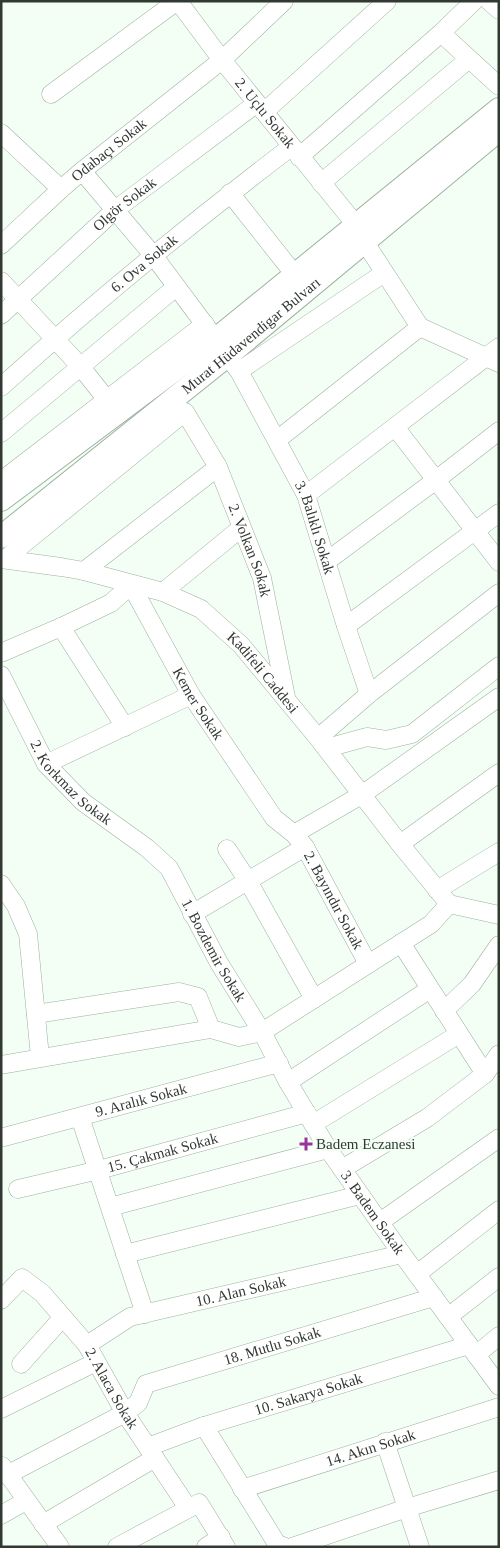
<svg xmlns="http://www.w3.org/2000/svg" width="500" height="1548" font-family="Georgia,serif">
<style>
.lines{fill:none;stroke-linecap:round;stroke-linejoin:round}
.minor-casing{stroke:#9eb0a0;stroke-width:19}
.major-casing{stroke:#9eb0a0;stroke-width:24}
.minor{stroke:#fff;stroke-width:18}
.major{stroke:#fff;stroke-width:22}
.poi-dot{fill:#97359b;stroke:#f3fff5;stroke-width:2}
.labels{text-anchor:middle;stroke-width:4.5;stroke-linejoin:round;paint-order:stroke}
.street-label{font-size:15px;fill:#323933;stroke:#f3fff5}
.poi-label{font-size:15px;fill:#323933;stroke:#f3fff5;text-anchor:start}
</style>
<rect width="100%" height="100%" fill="#f3fff5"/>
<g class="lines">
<g class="minor-casing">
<g id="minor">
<path id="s1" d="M178,1L222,60L356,225"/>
<polyline points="489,1 499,10"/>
<polyline points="441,33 499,86"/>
<polyline points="51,94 177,1"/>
<polyline points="264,112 387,1"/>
<polyline points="1,133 61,189"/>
<polyline points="299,157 441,33 474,1"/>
<polyline points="82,171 153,255 211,333"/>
<polyline points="321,183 469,59"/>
<polyline points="230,193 295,275"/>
<polyline points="364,241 420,327 499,363"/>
<path id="s2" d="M1,245L61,189L82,171L222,60L284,1"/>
<polyline points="1,281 81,367 107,400"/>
<path id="s3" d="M1,315L115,210L257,103"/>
<path id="s4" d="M227,356L239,371L306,495L346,626L369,694"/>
<polyline points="239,371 384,273"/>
<path id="s5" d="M1,387C94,303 191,223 291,147"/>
<polyline points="395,427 499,562"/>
<polyline points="1,433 176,287"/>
<polyline points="277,440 420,327"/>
<polyline points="1,481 205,324"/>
<polyline points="306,495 499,347"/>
<path id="s6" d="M1,559L61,567L84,571L163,592L201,609L241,645L318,738L400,844L449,904"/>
<path id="s7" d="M5,559L185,412L218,467L262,578L286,697"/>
<polyline points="327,561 436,480 499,431"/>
<polyline points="84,571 218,467"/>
<polyline points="163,592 241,528"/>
<polyline points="346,626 499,513"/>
<polyline points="61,627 125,727"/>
<path id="s8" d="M1,653L61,627L111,603L131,585L191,695L274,818L294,834L305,847"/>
<path id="s9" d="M1,675L46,764L83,802L147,848L169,868L219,963L262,1032L288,1082L328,1149L402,1254L499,1386"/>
<polyline points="318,738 369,694 499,593"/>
<polyline points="327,748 367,737 386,740 412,734 499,666"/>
<polyline points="46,764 191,695"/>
<polyline points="294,834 363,794 499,697"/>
<polyline points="400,844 499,773"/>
<polyline points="227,849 248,881 314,999"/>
<polyline points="1,884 16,906 28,934 40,1057"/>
<polyline points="437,890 499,852"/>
<polyline points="449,904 499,915"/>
<path id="s10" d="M192,914L305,847L368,964"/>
<polyline points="401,943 485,1074"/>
<polyline points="444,1011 472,984 499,945"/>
<polyline points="36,1014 179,992 198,997 211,1029"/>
<polyline points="1,1065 211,1029 239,1037 262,1032 431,924 449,904"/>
<polyline points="288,1082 430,989"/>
<polyline points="80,1117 145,1314"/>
<polyline points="313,1124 459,1034"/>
<path id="s11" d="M4,1137L279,1063"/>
<polyline points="342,1169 427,1118 485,1074 499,1054"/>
<path id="s12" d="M18,1189L99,1170L307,1113"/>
<polyline points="110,1207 328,1149"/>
<polyline points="380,1222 499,1138"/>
<polyline points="125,1254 360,1195"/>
<polyline points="417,1274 499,1210"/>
<path id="s13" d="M1,1300L22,1278L42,1293L87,1345L125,1413L188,1508"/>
<polyline points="448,1317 499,1277"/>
<path id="s14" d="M87,1345L130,1317L402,1254"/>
<polyline points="476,1355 499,1336"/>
<polyline points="21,1364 63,1317"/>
<polyline points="1,1409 96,1362"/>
<polyline points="204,1426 277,1544 285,1547"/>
<polyline points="385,1442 420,1547"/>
<path id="s15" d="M148,1447L204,1426L469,1345"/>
<polyline points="2,1466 60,1547"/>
<path id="s16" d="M7,1475L125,1413L138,1403L146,1384L434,1297"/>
<path id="s17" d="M242,1489L499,1407"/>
<polyline points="1,1515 26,1501"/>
<polyline points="43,1524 155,1458"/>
<polyline points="117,1547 199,1503 226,1547"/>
<polyline points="206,1547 221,1537"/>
<polyline points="292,1547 407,1508 499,1480"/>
</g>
</g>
<g class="major-casing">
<g id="major">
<polyline points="1,500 216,339 499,109"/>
<path id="s18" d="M1,537L227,356L499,130"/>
</g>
</g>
<use href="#minor" class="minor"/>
<use href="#major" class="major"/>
</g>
<path class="poi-dot" d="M303.5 1136.5h5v5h5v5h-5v5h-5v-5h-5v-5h5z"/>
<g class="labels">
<g class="street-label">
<text dy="5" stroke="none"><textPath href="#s1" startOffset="142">2. Uçlu Sokak</textPath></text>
<text dy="5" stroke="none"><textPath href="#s2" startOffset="144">Odabaçı Sokak</textPath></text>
<text dy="5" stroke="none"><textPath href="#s3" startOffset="166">Olgör Sokak</textPath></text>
<text dy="5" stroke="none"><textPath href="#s5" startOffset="189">6. Ova Sokak</textPath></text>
<text dy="5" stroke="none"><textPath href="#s18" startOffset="321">Murat Hüdavendigar Bulvarı</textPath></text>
<text dy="5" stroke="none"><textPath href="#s4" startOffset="194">3. Balıklı Sokak</textPath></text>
<text dy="5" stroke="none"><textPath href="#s7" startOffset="386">2. Volkan Sokak</textPath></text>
<text dy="5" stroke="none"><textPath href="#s6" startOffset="296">Kadifeli Caddesi</textPath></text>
<text dy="5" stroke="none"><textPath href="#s8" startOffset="284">Kemer Sokak</textPath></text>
<text dy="5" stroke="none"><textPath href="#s9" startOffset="130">2. Korkmaz Sokak</textPath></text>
<text dy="5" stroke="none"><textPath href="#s10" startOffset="192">2. Bayındır Sokak</textPath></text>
<text dy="5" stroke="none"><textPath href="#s9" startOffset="355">1. Bozdemir Sokak</textPath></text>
<text dy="5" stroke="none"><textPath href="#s11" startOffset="142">9. Aralık Sokak</textPath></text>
<text dy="5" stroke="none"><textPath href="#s12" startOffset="149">15. Çakmak Sokak</textPath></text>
<text dy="5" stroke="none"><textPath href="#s9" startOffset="662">3. Badem Sokak</textPath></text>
<text dy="5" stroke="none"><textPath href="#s14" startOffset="165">10. Alan Sokak</textPath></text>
<text dy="5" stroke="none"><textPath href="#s16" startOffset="302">18. Mutlu Sokak</textPath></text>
<text dy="5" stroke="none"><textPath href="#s13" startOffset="174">2. Alaca Sokak</textPath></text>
<text dy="5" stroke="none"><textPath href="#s15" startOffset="169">10. Sakarya Sokak</textPath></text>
<text dy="5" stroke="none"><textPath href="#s17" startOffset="135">14. Akın Sokak</textPath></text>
</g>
<g class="poi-label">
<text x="316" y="1149">Badem Eczanesi</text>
</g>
</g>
<rect width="500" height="1548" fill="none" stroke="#323933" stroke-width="5"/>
</svg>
